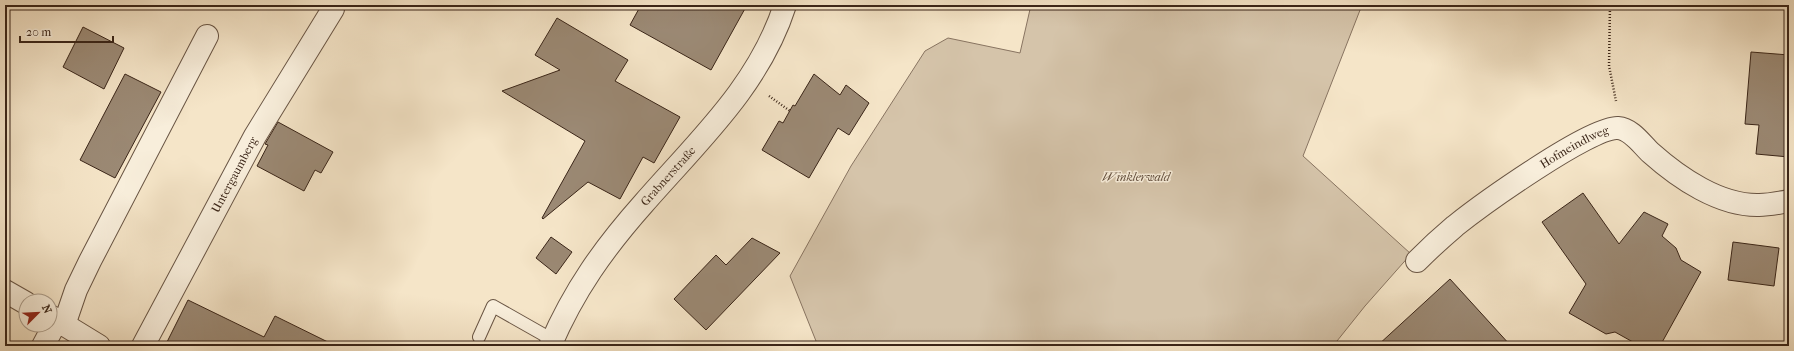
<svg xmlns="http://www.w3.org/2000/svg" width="1794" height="351" font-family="'IM FELL French Canon',serif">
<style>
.green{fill:#d5c4aa;stroke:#887461}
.building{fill:#9b8974;stroke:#3a2518}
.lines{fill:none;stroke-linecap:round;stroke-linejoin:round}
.service-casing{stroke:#695544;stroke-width:14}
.minor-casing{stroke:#695544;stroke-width:24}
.path{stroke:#3a2518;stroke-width:2.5;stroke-dasharray:1 2;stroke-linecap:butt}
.service{stroke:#f8eedb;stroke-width:12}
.minor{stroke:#f8eedb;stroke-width:22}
.labels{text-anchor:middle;stroke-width:3;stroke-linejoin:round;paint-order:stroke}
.street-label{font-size:12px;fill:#3a2518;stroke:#f8eedb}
.park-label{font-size:12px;font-style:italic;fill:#614d3c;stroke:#f8eedb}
</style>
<rect width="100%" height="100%" fill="#f5e5c8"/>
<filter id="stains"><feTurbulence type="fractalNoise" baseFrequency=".005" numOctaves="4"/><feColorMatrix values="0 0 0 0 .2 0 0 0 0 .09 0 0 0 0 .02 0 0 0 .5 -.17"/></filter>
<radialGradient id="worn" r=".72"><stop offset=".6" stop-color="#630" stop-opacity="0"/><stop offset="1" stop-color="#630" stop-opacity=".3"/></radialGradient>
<polygon class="green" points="1031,5 1362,5 1303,156 1411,254 1365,306 1333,346 818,346 790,276 851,166 925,51 948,38 1020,53"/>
<g class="building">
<polygon points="641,5 747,5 711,70 630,25"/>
<polygon points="557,18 628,60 615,81 680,117 654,163 643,157 620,199 588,182 543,219 542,218 585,141 502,91 560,70 535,55"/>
<polygon points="83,27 124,48 104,89 63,67"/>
<polygon points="1751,52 1789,55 1789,157 1756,154 1759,125 1745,124"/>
<polygon points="125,74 161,92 115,178 80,160"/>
<polygon points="814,74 840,95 846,85 869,103 849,135 838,128 809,178 762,150 779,121 783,123 793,105 795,106"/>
<polygon points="278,122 333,152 321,173 315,170 304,191 257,166 268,145 265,144"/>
<polygon points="1583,193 1619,244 1644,212 1668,224 1662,236 1676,248 1681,260 1701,272 1660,346 1640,346 1615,332 1606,334 1569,313 1586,284 1542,222"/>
<polygon points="551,237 572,252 556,274 536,258"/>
<polygon points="752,238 780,253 706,330 674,299 716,255 726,265"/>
<polygon points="1733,242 1779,248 1774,286 1728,280"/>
<polygon points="1450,279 1511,346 1377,346"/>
<polygon points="188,300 264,337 275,316 336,346 165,346"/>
</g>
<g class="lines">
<g class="service-casing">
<polyline id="service" points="479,337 493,306 553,340"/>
</g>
<g class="minor-casing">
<g id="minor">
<path id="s1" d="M1417,261C1429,249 1442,237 1455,226C1480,206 1591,126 1618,128C1632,129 1642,145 1651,153C1679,178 1720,206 1759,205C1769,205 1779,203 1789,201"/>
<polyline points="5,291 26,303"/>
<polyline points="50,316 99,346"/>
<polyline points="64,325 76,290 90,261 207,36"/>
<polyline points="43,346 57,320"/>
<path id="s2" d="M143,346L255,136L333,9"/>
<path id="s3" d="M550,346C574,290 604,248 644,203C698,141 759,86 785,5"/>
</g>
</g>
<g class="path">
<polyline points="1610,5 1609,66 1616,101"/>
<polyline points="931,9 932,5"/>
<polyline points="769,96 790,111"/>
</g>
<use href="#service" class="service"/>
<use href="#minor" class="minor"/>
</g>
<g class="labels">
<g class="street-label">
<text dy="4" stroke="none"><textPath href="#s1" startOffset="195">Hofmeindlweg</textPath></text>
<text dy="4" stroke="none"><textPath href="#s2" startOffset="194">Untergaumberg</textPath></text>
<text dy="4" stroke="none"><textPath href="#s3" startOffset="208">Grabnerstraße</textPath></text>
</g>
<g class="park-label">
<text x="1136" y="181">Winklerwald</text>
</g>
</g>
<rect width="1794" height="351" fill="none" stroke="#f5e5c8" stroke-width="20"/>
<rect x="6" y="6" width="1782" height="339" fill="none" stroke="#3a2518" stroke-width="2"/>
<rect x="10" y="10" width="1774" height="331" fill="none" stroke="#3a2518"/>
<g transform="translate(38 313) rotate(66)"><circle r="19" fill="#f8eedb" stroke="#ac9e8d"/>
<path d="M0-3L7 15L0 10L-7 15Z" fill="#8f2418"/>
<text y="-6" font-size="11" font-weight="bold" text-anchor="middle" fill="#3a2518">N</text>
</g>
<path d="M20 36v6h93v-6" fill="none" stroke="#3a2518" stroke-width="2"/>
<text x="26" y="36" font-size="12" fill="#3a2518" stroke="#f8eedb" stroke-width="3" paint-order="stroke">20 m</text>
<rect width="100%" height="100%" filter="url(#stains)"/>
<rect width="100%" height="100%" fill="url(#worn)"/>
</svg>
